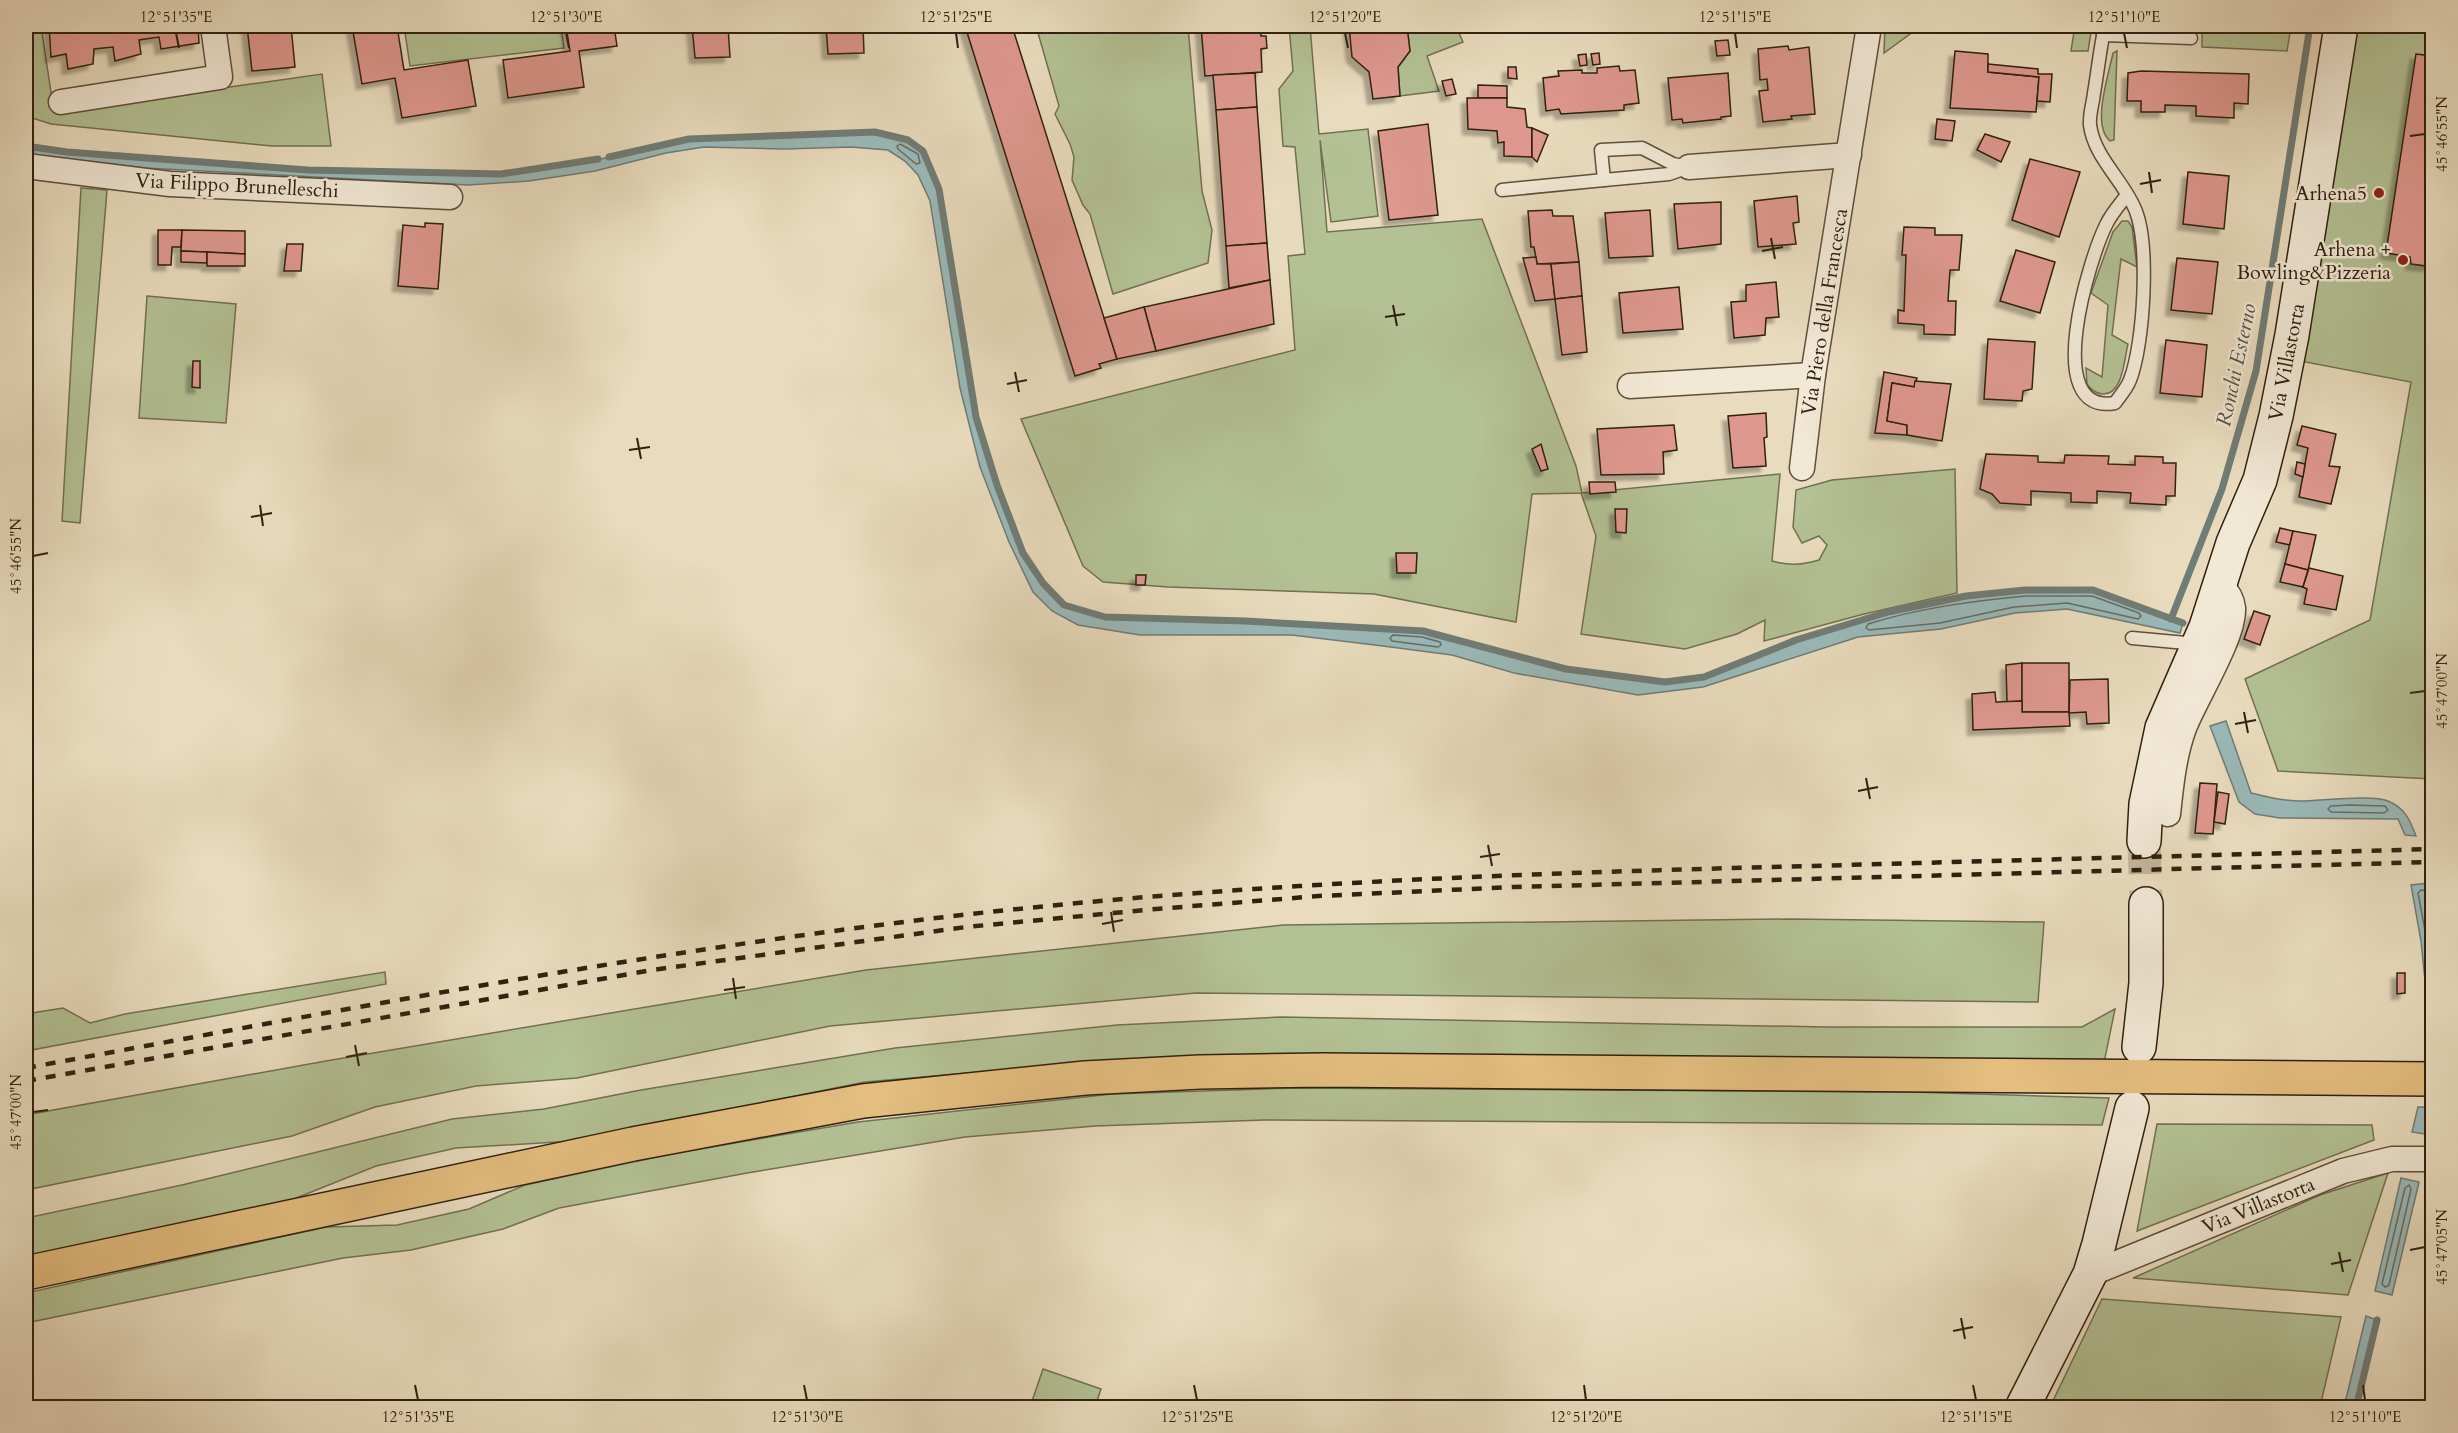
<svg xmlns="http://www.w3.org/2000/svg" width="2458" height="1433" font-family="Cardo,serif">
<style>
.green{fill:#b3c194;stroke:#727052;stroke-width:1.5}
.water{fill:#9ababa;stroke:#707c76;stroke-width:1.5}
.lines{fill:none;stroke-linecap:round;stroke-linejoin:round}
.shore{stroke:#656d65;stroke-width:1.5}
.stream{stroke:#707c76;stroke-width:7}
.building{fill:#de988f;stroke:#302010;stroke-width:1.5;filter:url(#shadow)}
.secondary-tunnel{stroke:#c4b69b;stroke-width:33;stroke-dasharray:33 16;stroke-linecap:butt}
.lane-casing{stroke:#5e4f3c;stroke-width:15}
.street-casing{stroke:#5e4f3c;stroke-width:27}
.secondary-casing{stroke:#302010;stroke-width:36}
.highway-casing{stroke:#302010;stroke-width:36}
.lane{stroke:#f1e8d5;stroke-width:12}
.street{stroke:#f1e8d5;stroke-width:24}
.secondary{stroke:#f1e8d5;stroke-width:33}
.highway{stroke:#e4be7f;stroke-width:33}
.rail{stroke:#302010;stroke-width:4.5;stroke-dasharray:10 10;stroke-linecap:butt}
.ticks{fill:none;stroke:#302010;stroke-width:2}
.poi-dot{fill:#8f2418;stroke:#f1e8d5;stroke-width:2}
.labels{text-anchor:middle;stroke-width:5;stroke-linejoin:round;paint-order:stroke}
.street-label{font-size:20px;fill:#302010;stroke:#f1e8d5}
.poi-label{font-size:20px;fill:#302010;stroke:#f1e8d5;text-anchor:end}
.water-label{font-size:21px;font-style:italic;fill:#504e43;stroke:#f1e8d5}
.neatline{fill:none;stroke:#302010;stroke-width:2}
.ticks-label{font-size:15px;text-anchor:middle;fill:#302010}
</style>
<defs>
<filter id="shadow"><feDropShadow dx="-5.5" dy="5.5" stdDeviation="1.5" flood-color="#0004"/></filter>
</defs>
<rect width="100%" height="100%" fill="#e9dcbe"/>
<filter id="stains"><feTurbulence type="fractalNoise" baseFrequency=".00333" numOctaves="4"/><feColorMatrix values="0 0 0 0 .2 0 0 0 0 .09 0 0 0 0 .02 0 0 0 .5 -.17"/></filter>
<radialGradient id="worn" r=".72"><stop offset=".6" stop-color="#630" stop-opacity="0"/><stop offset="1" stop-color="#630" stop-opacity=".3"/></radialGradient>
<g class="green">
<polygon points="26,26 41,26 54,112 322,74 331,146 272,146 51,124 26,116"/>
<polygon points="404,26 561,26 564,48 410,66"/>
<polygon points="1036,26 1188,26 1202,191 1212,230 1208,263 1113,294 1090,214 1083,205 1072,180 1074,157 1070,144 1055,114 1059,106"/>
<path d="M1289,26H1310L1319,134L1368,129L1378,216L1331,222L1320,140L1327,232L1482,219L1576,466L1582,493L1780,474L1772,561C1789,566 1802,565 1819,560L1827,545L1819,536L1802,543L1793,527L1796,490L1832,480L1955,469L1957,593L1864,614L1764,641L1765,620L1737,634L1685,649L1581,634L1596,536L1581,493L1532,494L1516,622L1374,594L1168,587L1103,582L1083,566L1021,419L1295,350L1288,256L1305,254L1295,147L1283,146L1279,89L1293,71Z"/>
<polygon points="1407,26 1456,26 1463,42 1427,56 1439,91 1400,96 1398,67 1410,51"/>
<polygon points="1885,26 1921,26 1884,53"/>
<polygon points="2075,26 2092,26 2088,51 2071,51"/>
<polygon points="2202,26 2291,26 2287,51 2202,47"/>
<polygon points="2351,26 2432,26 2432,779 2278,771 2245,679 2370,620 2411,382 2300,361"/>
<path d="M2117,51L2114,140L2110,141C2091,125 2109,74 2113,53Z"/>
<polygon points="81,188 107,190 80,523 62,521"/>
<path d="M2122,221H2128L2132,227L2137,267L2121,259L2112,335L2128,344C2124,359 2123,396 2102,394C2095,393 2091,390 2087,384L2086,368L2102,377L2108,305L2091,293L2113,232Z"/>
<polygon points="147,296 236,304 226,423 139,418"/>
<polygon points="1790,919 2044,922 2038,1002 1196,993 830,1026 577,1078 476,1086 375,1107 292,1136 26,1190 26,1115 326,1061 866,970 1283,925"/>
<polygon points="385,972 386,984 26,1051 26,1014 63,1008 90,1023 125,1014"/>
<polygon points="2115,1009 2104,1063 1051,1066 865,1082 574,1141 456,1148 376,1166 284,1203 26,1257 26,1218 182,1185 452,1119 544,1109 641,1090 895,1048 1117,1025 1281,1017 1827,1027 2082,1027"/>
<polygon points="1293,1088 1911,1092 2109,1098 2102,1125 1264,1120 1095,1126 965,1137 747,1173 559,1208 503,1229 411,1250 343,1258 26,1323 26,1293 326,1227 397,1225 469,1209 525,1185 670,1154 858,1122 1112,1094"/>
<polygon points="2157,1124 2372,1125 2374,1140 2137,1231"/>
<polygon points="2388,1173 2348,1295 2133,1278 2320,1195"/>
<polygon points="2102,1299 2341,1317 2320,1407 2050,1407"/>
<polygon points="1043,1369 1101,1389 1095,1407 1030,1407"/>
</g>
<g class="water">
<polygon points="875,132 908,140 923,151 939,189 976,417 997,485 1023,553 1043,583 1064,605 1105,617 1245,621 1423,631 1566,669 1665,682 1704,677 1796,640 1888,612 1966,596 2025,590 2093,590 2183,623 2180,633 2067,609 2015,613 1941,629 1858,637 1703,687 1638,695 1514,673 1452,655 1383,646 1292,635 1140,635 1078,625 1052,611 1033,592 1009,542 980,467 960,388 930,201 918,175 905,161 888,150 851,147 785,149 704,147 666,153 595,171 529,181 468,185 145,168 26,154 26,146 67,152 308,170 501,174 601,159 689,139"/>
<path d="M2226,721L2251,793C2267,797 2283,801 2301,801C2320,801 2373,794 2388,801C2405,808 2410,820 2416,836L2405,835L2398,819L2280,818L2255,814L2239,802L2210,726Z"/>
<polygon points="2429,883 2432,895 2432,1049 2421,941 2411,885"/>
<polygon points="2418,1107 2432,1107 2432,1125 2430,1135 2412,1132"/>
<polygon points="2401,1178 2419,1182 2392,1295 2375,1291"/>
<polygon points="2366,1316 2377,1320 2356,1407 2344,1407"/>
</g>
<g class="lines">
<g class="shore">
<polygon points="900,144 918,154 920,163 916,164 898,149 897,146"/>
<path d="M2026,596H2092L2139,613L2141,616L2138,619L2067,603L2014,607L1940,623L1869,630L1866,628L1868,624C1919,608 1973,601 2026,596Z"/>
<polygon points="1393,635 1422,637 1440,642 1441,645 1438,647 1392,641 1390,638"/>
<polygon points="2350,805 2385,806 2388,810 2384,813 2331,812 2328,809 2331,806"/>
<polyline points="2432,891 2421,890 2418,893 2427,941 2432,1001"/>
<polygon points="2409,1185 2411,1189 2389,1285 2385,1287 2382,1284 2405,1188"/>
</g>
<g class="stream">
<polyline points="26,146 67,152 308,170 406,172 501,174 598,159"/>
<polyline points="609,157 689,139 875,132 908,140 923,151 939,189 976,417 997,485 1023,553 1043,583 1064,605 1105,617 1245,621 1423,631 1566,669 1665,682 1704,677 1796,640 1888,612 1966,596 2025,590 2093,590 2183,623"/>
<polyline points="2171,619 2222,489 2256,371 2310,26"/>
<polyline points="2356,1408 2377,1320"/>
</g>
</g>
<g class="building">
<polygon points="49,26 198,26 199,43 161,49 159,37 139,40 141,54 115,61 113,47 94,49 93,64 68,69 66,54 51,57"/>
<polygon points="247,26 291,26 295,67 252,71"/>
<polygon points="352,26 397,26 404,70 468,60 476,106 402,118 395,78 362,84"/>
<polygon points="566,26 614,26 617,46 579,51 584,87 508,98 503,60 570,51"/>
<polygon points="692,26 728,26 730,57 695,58"/>
<polygon points="826,26 863,26 864,53 828,54"/>
<polygon points="965,26 1012,26 1117,359 1099,364 1101,368 1075,376"/>
<polygon points="1201,26 1260,26 1261,36 1266,36 1267,48 1261,49 1262,72 1205,76"/>
<polygon points="1349,26 1407,26 1410,51 1398,67 1400,96 1373,99 1369,72 1352,57"/>
<polygon points="1728,40 1730,55 1717,56 1715,41"/>
<polygon points="1788,46 1789,50 1809,47 1815,114 1791,116 1792,119 1763,122 1759,91 1768,90 1767,79 1760,80 1758,49"/>
<polygon points="1955,51 1988,54 1988,72 2039,77 2036,112 1950,108"/>
<polygon points="1599,53 1600,64 1593,65 1591,54"/>
<polygon points="1586,54 1587,65 1580,66 1578,55"/>
<polygon points="2416,54 2432,56 2432,264 2426,266 2411,264 2410,257 2386,253"/>
<polygon points="1988,64 2038,69 2038,74 2052,74 2050,102 2037,101 2039,77 1988,72"/>
<polygon points="1619,66 1620,71 1635,70 1639,103 1624,105 1624,110 1561,114 1559,109 1546,111 1543,78 1559,76 1558,71 1582,70 1582,73 1597,73 1597,68"/>
<polygon points="1508,67 1516,67 1517,79 1508,78"/>
<polygon points="2141,71 2249,74 2248,104 2234,103 2234,118 2196,116 2196,106 2165,105 2165,112 2141,112 2141,101 2127,101 2128,73"/>
<polygon points="1255,73 1257,107 1216,110 1213,75"/>
<polygon points="1728,73 1731,116 1721,117 1721,119 1683,123 1682,119 1672,120 1668,78"/>
<polygon points="1452,79 1456,94 1446,96 1442,81"/>
<polygon points="1478,85 1507,86 1507,98 1478,98"/>
<polygon points="1467,98 1507,98 1507,107 1525,109 1527,127 1532,128 1532,157 1504,156 1504,142 1498,143 1497,131 1468,129"/>
<polygon points="1257,107 1267,243 1226,246 1216,110"/>
<polygon points="1937,119 1955,121 1952,141 1935,139"/>
<polygon points="1428,124 1438,215 1389,220 1378,131"/>
<polygon points="1532,128 1548,135 1537,162 1532,157"/>
<polygon points="1985,134 2010,142 2001,162 1977,150"/>
<polygon points="2030,159 2080,172 2059,237 2012,220"/>
<polygon points="2188,172 2229,176 2224,229 2183,224"/>
<polygon points="1797,196 1799,222 1793,223 1796,244 1758,247 1754,201"/>
<polygon points="1721,202 1721,244 1678,249 1674,204"/>
<polygon points="1552,210 1553,216 1573,216 1579,262 1537,264 1534,247 1531,247 1528,211"/>
<polygon points="1650,210 1653,256 1609,258 1605,213"/>
<polygon points="425,223 443,224 438,289 398,286 403,225 425,227"/>
<polygon points="1904,227 1935,228 1935,235 1962,235 1959,270 1950,270 1948,301 1956,301 1955,335 1924,334 1924,325 1898,323 1898,310 1904,311 1906,255 1902,255"/>
<polygon points="158,230 182,230 181,247 172,247 171,265 158,265"/>
<polygon points="182,230 245,231 245,254 181,251"/>
<polygon points="1267,243 1270,280 1229,288 1226,246"/>
<polygon points="287,244 303,244 301,271 284,271"/>
<polygon points="2016,250 2055,262 2040,313 2000,301"/>
<polygon points="181,251 207,252 207,263 181,262"/>
<polygon points="207,252 245,254 245,266 207,266"/>
<polygon points="1536,257 1537,264 1551,264 1555,299 1535,301 1523,258"/>
<polygon points="2177,258 2218,262 2212,314 2171,310"/>
<polygon points="1579,262 1582,296 1555,299 1551,264"/>
<polygon points="1270,280 1274,324 1156,351 1144,307"/>
<polygon points="1776,282 1779,317 1766,318 1765,335 1734,338 1731,302 1746,301 1746,285"/>
<polygon points="1679,287 1683,329 1623,333 1619,293"/>
<polygon points="1582,296 1587,352 1562,355 1555,299"/>
<polygon points="1144,307 1156,351 1117,359 1104,318"/>
<polygon points="1988,339 2035,342 2032,389 2023,391 2022,401 1984,399"/>
<polygon points="2166,340 2207,345 2202,397 2160,393"/>
<polygon points="193,361 200,361 200,388 192,387"/>
<polygon points="1884,372 1917,378 1914,387 1892,383 1887,421 1907,425 1907,435 1875,433"/>
<polygon points="1915,381 1951,384 1942,441 1907,435 1907,425 1887,421 1892,383 1914,387"/>
<polygon points="1766,413 1767,437 1764,438 1766,466 1733,468 1728,416"/>
<polygon points="1674,425 1677,450 1663,452 1664,474 1601,475 1597,429"/>
<polygon points="2302,426 2336,434 2329,466 2340,467 2331,504 2299,497 2308,448 2297,445"/>
<polygon points="1541,444 1548,469 1541,471 1532,449"/>
<polygon points="1986,454 2038,456 2038,462 2064,463 2065,455 2109,456 2108,464 2135,465 2135,456 2163,457 2163,463 2176,463 2175,496 2166,496 2166,505 2130,503 2131,493 2097,491 2097,503 2071,502 2071,493 2031,491 2031,505 2000,503 1992,494 1980,489"/>
<polygon points="2297,462 2305,464 2303,477 2295,474"/>
<polygon points="1589,482 1615,482 1616,492 1590,494"/>
<polygon points="1615,509 1627,509 1626,533 1616,532"/>
<polygon points="2280,528 2293,531 2290,545 2276,542"/>
<polygon points="2293,531 2316,535 2308,570 2285,564"/>
<polygon points="1396,553 1417,553 1416,573 1397,573"/>
<polygon points="2285,564 2308,570 2303,587 2280,582"/>
<polygon points="2309,568 2343,576 2336,610 2304,604 2307,589 2303,587"/>
<polygon points="1136,575 1146,575 1145,585 1136,585"/>
<polygon points="2254,611 2270,616 2260,645 2244,639"/>
<polygon points="2022,663 2022,701 2007,702 2006,665"/>
<rect x="2022" y="663" width="47" height="49"/>
<polygon points="2108,679 2109,723 2087,724 2086,712 2069,713 2070,680"/>
<polygon points="1995,692 1996,702 2022,701 2022,712 2069,712 2070,726 1973,730 1972,694"/>
<polygon points="2200,783 2217,784 2213,834 2195,833"/>
<polygon points="2218,792 2229,794 2225,824 2214,822"/>
<polygon points="2397,973 2405,973 2405,993 2397,994"/>
</g>
<g class="lines">
<polyline class="secondary-tunnel" points="2144,841 2146,904"/>
<g class="lane-casing">
<g id="lane">
<path d="M2105,26C2100,48 2098,70 2094,93C2093,103 2089,115 2090,125C2094,157 2123,180 2135,209C2150,244 2144,344 2130,380C2127,388 2120,396 2115,403C2040,416 2090,257 2106,225C2111,214 2120,204 2127,195"/>
<polyline points="2103,35 2191,38"/>
<polygon points="1642,148 1673,164 1689,167 1669,174 1604,180 1601,150"/>
<polyline points="1502,190 1604,180"/>
<polyline points="2132,638 2197,644"/>
</g>
</g>
<g class="street-casing">
<g id="street">
<polyline points="61,102 220,77 213,26"/>
<polyline points="26,166 170,184 450,197"/>
<polyline points="1689,167 1849,155"/>
<polyline points="1630,386 1813,375"/>
<polyline points="1802,468 1813,375 1869,26"/>
<path d="M2168,814C2171,786 2174,755 2184,728C2195,699 2235,636 2233,608C2232,598 2227,591 2220,584"/>
<polyline points="2090,1274 2343,1171 2392,1159 2432,1159"/>
</g>
</g>
<g class="secondary-casing">
<g id="secondary">
<polyline points="2144,841 2146,804 2162,728 2206,627 2233,543 2260,480 2276,416 2292,335 2341,26"/>
<polyline points="2139,1047 2146,983 2146,904"/>
<polyline points="2022,1408 2090,1274 2099,1244 2132,1108"/>
</g>
</g>
<g class="highway-casing">
<polyline id="highway" points="26,1273 633,1144 863,1101 1085,1078 1200,1072 1323,1070 2432,1079"/>
</g>
<use href="#lane" class="lane"/>
<use href="#street" class="street"/>
<use href="#secondary" class="secondary"/>
<use href="#highway" class="highway"/>
<g class="rail">
<path d="M26,1068C336,1011 648,951 962,915C1244,883 1528,873 1812,866C2019,860 2226,855 2432,849"/>
<polyline points="26,1081 652,970 966,927 1156,909 1319,896 1514,887 2432,862"/>
</g>
</g>
<path class="ticks" d="M176,33L179,48M566,33L569,48M956,33L958,48M1345,33L1348,48M1735,33L1737,48M2124,33L2127,48M2410,136L2425,134M2149,172L2152,193M2140,184L2161,180M1771,238L1775,259M1762,251L1783,247M1393,305L1397,326M1385,317L1405,314M1015,372L1019,392M1007,384L1027,380M637,438L641,459M629,450L650,447M260,505L263,526M251,517L272,513M33,556L48,553M2410,693L2425,691M2244,712L2248,733M2235,724L2256,720M1866,778L1870,799M1858,791L1878,787M1488,845L1492,866M1480,857L1500,854M1111,912L1114,932M1102,924L1123,920M733,978L736,999M724,990L745,987M355,1045L359,1066M346,1057L367,1053M33,1112L48,1110M2410,1250L2425,1247M2339,1252L2343,1272M2331,1264L2351,1260M1961,1318L1965,1339M1953,1331L1973,1327M415,1385L418,1400M804,1385L807,1400M1194,1385L1197,1400M1584,1385L1586,1400M1973,1385L1976,1400M2363,1385L2365,1400"/>
<g class="poi-dot">
<circle cx="2379" cy="193" r="6"/>
<circle cx="2403" cy="260" r="6"/>
</g>
<g class="labels">
<g class="street-label">
<text transform="translate(237 185) rotate(3)" y="7">Via Filippo Brunelleschi</text>
<text transform="translate(1824 312) rotate(-81)" y="7">Via Piero della Francesca</text>
<text transform="translate(2286 362) rotate(-79)" y="7">Via Villastorta</text>
<text transform="translate(2258 1205) rotate(-22)" y="7">Via Villastorta</text>
</g>
<g class="poi-label">
<text x="2367" y="200">Arhena5</text>
<text x="2391" y="256">Arhena +<tspan x="2391" dy="23">Bowling&amp;Pizzeria</tspan></text>
</g>
<g class="water-label">
<text transform="translate(2236 365) rotate(-78)" y="7">Ronchi Esterno</text>
</g>
</g>
<rect width="2458" height="1433" fill="none" stroke="#e9dcbe" stroke-width="66"/>
<rect x="33" y="33" width="2392" height="1367" class="neatline"/>
<g class="ticks-label">
<text x="176" y="22">12°51'35"E</text>
<text x="566" y="22">12°51'30"E</text>
<text x="956" y="22">12°51'25"E</text>
<text x="1345" y="22">12°51'20"E</text>
<text x="1735" y="22">12°51'15"E</text>
<text x="2124" y="22">12°51'10"E</text>
<text transform="translate(2442 134) rotate(-90)" y="5">45°46'55"N</text>
<text transform="translate(16 556) rotate(-90)" y="5">45°46'55"N</text>
<text transform="translate(2442 691) rotate(-90)" y="5">45°47'00"N</text>
<text transform="translate(16 1112) rotate(-90)" y="5">45°47'00"N</text>
<text transform="translate(2442 1247) rotate(-90)" y="5">45°47'05"N</text>
<text x="418" y="1422">12°51'35"E</text>
<text x="807" y="1422">12°51'30"E</text>
<text x="1197" y="1422">12°51'25"E</text>
<text x="1586" y="1422">12°51'20"E</text>
<text x="1976" y="1422">12°51'15"E</text>
<text x="2365" y="1422">12°51'10"E</text>
</g>
<rect width="100%" height="100%" filter="url(#stains)"/>
<rect width="100%" height="100%" fill="url(#worn)"/>
</svg>
